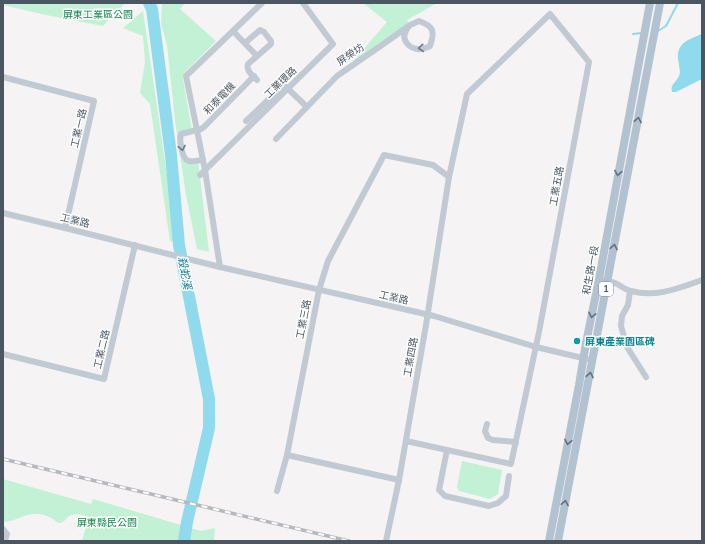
<svg xmlns="http://www.w3.org/2000/svg" width="705" height="544" font-family="Mulish,'Noto Sans TC',sans-serif">
<style>
.green{fill:#c3f1d5}
.water{fill:#90daee}
.lines{fill:none;stroke-linecap:round;stroke-linejoin:round}
.stream{stroke:#90daee;stroke-width:2}
.river{stroke:#90daee;stroke-width:12}
.minor{stroke:#c1cad2;stroke-width:6}
.major{stroke:#b3c2d1;stroke-width:8}
.rail-casing{stroke:#b5b8bd;stroke-width:3.5}
.rail{stroke:#fff;stroke-width:2;stroke-dasharray:6;stroke-linecap:butt}
.oneway{stroke:#6e7983}
.oneway2{stroke:#64717d}
.culture-dot{fill:#0f9aa8;stroke:#fff;stroke-width:1.5}
.labels{text-anchor:middle;stroke-width:3;stroke-linejoin:round;paint-order:stroke}
.shield{fill:#fff;stroke:#808990;stroke-width:1}
.shield-label{font-size:9px;font-weight:bold;fill:#4a5661}
.park-label{font-size:10px;fill:#17864f;stroke:#fff}
.street-label{font-size:10px;fill:#4a5661;stroke:#fff}
.culture-label{font-size:10px;font-weight:bold;fill:#0d838f;stroke:#fff;text-anchor:start}
.water-label{font-size:11px;font-style:italic;fill:#0c7c9b;stroke:#fff}
</style>
<rect width="100%" height="100%" fill="#f5f3f3"/>
<g class="green">
<polygon points="3,3 125,3 103,26 46,15 3,5"/>
<polygon points="162,3 185,3 180,9 216,41 184,73 183,79 192,131 181,134 186,160 198,160 209,252 197,249 186,195 175,121 167,45 161,24"/>
<polygon points="363,3 437,3 407,20 410,25 350,65 387,22"/>
<polygon points="143,11 177,243 170,241 150,104 140,93 145,62 143,36 123,28"/>
<polygon points="462,461 502,470 498,494 490,499 459,491 457,487"/>
<path d="M3,479L91,504L93,499L201,531L215,528L214,541H82L89,517C82,515 74,512 68,517C65,520 64,522 60,523C56,523 53,518 49,517C45,515 41,514 37,514C25,513 15,522 3,522Z"/>
</g>
<path class="water" d="M702,34V79L676,92H672C670,84 676,83 679,76C681,73 679,68 679,64C674,44 687,40 702,34Z"/>
<g class="lines">
<g class="stream">
<polyline points="658,31 666,26 678,3"/>
<polyline points="633,34 642,33"/>
</g>
<polyline class="river" points="149,3 152,9 171,155 179,245 209,399 209,428 187,522 184,541"/>
<g class="minor">
<polyline points="233,31 257,56"/>
<path d="M245,43L260,30L264,32L271,41V44L248,64C246,71 252,75 257,80"/>
<polyline points="3,77 94,101 65,228"/>
<polyline points="246,121 284,85 307,107"/>
<path d="M276,139L337,76L382,45L410,25L419,21C434,26 435,32 430,46C426,48 421,50 417,49C410,48 402,41 405,33C406,30 408,27 410,25"/>
<path d="M203,160C199,160 193,162 189,161C182,160 179,140 181,134L201,129L204,127L254,76"/>
<polyline points="200,175 333,44 303,3"/>
<polyline points="3,213 65,228 220,267 434,316 536,347 587,359"/>
<polyline points="220,267 205,170 186,76 262,3"/>
<path d="M599,279C604,280 610,281 615,283C620,285 625,290 631,291C656,298 679,288 702,280"/>
<polyline points="630,291 628,305 622,316 621,326 627,347 646,377"/>
<polyline points="3,354 104,379 135,245"/>
<polyline points="487,424 485,431 488,438 493,440 516,442"/>
<polyline points="447,450 439,490 445,496 489,506 498,503 506,496 509,476"/>
<polyline points="399,480 287,455 319,290 328,261 384,155 433,165 449,177"/>
<polyline points="277,491 287,455"/>
<polyline points="3,529 7,534 5,541"/>
<polyline points="386,541 399,480 426,325 449,177 467,94 550,14 589,62 539,332 511,464 406,441"/>
</g>
<g class="major">
<polyline points="549,541 579,385 586,343 599,279 650,3"/>
<polyline points="558,541 660,3"/>
</g>
<g class="rail-casing">
<polyline id="rail" points="3,459 349,541"/>
</g>
<use href="#rail" class="rail"/>
</g>
<defs><path id="oneway-chevron" d="M-2-3.5L2.5 0L-2 3.5" fill="none" stroke-width="1.6" stroke-linecap="round" stroke-linejoin="round"/></defs>
<g class="oneway">
<use href="#oneway-chevron" transform="translate(421 48) rotate(175)"/>
<use href="#oneway-chevron" transform="translate(182 148) rotate(79)"/>
</g>
<g class="oneway2">
<use href="#oneway-chevron" transform="translate(638 120) rotate(-79)"/>
<use href="#oneway-chevron" transform="translate(618 173) rotate(100)"/>
<use href="#oneway-chevron" transform="translate(614 247) rotate(-79)"/>
<use href="#oneway-chevron" transform="translate(592 315) rotate(102)"/>
<use href="#oneway-chevron" transform="translate(590 375) rotate(-79)"/>
<use href="#oneway-chevron" transform="translate(568 442) rotate(101)"/>
<use href="#oneway-chevron" transform="translate(565 503) rotate(-79)"/>
</g>
<circle class="culture-dot" cx="577" cy="341" r="4"/>
<g class="labels">
<rect class="shield" x="599" y="282" width="14" height="14" rx="3"/>
<g class="shield-label">
<text x="606" y="292">1</text>
</g>
<g class="park-label">
<text x="98" y="18">屏東工業區公園</text>
<text x="107" y="526">屏東縣民公園</text>
</g>
<g class="street-label">
<text transform="translate(350 54) rotate(-34)" y="4">屏榮坊</text>
<text transform="translate(280 82) rotate(-44)" y="4">工業環路</text>
<text transform="translate(219 98) rotate(-46)" y="4">和泰電機</text>
<text transform="translate(78 128) rotate(-77)" y="4">工業一路</text>
<text transform="translate(556 186) rotate(-80)" y="4">工業五路</text>
<text transform="translate(75 220) rotate(14)" y="4">工業路</text>
<text transform="translate(590 270) rotate(-80)" y="4">和生路一段</text>
<text transform="translate(394 297) rotate(13)" y="4">工業路</text>
<text transform="translate(303 319) rotate(-79)" y="4">工業三路</text>
<text transform="translate(101 349) rotate(-77)" y="4">工業二路</text>
<text transform="translate(410 357) rotate(-80)" y="4">工業四路</text>
</g>
<g class="culture-label">
<text x="585" y="345">屏東產業園區碑</text>
</g>
<g class="water-label">
<text transform="translate(185 273) rotate(79)" y="4">殺蛇溪</text>
</g>
</g>
<rect width="705" height="544" fill="none" stroke="#4a5661" stroke-width="8"/>
</svg>
